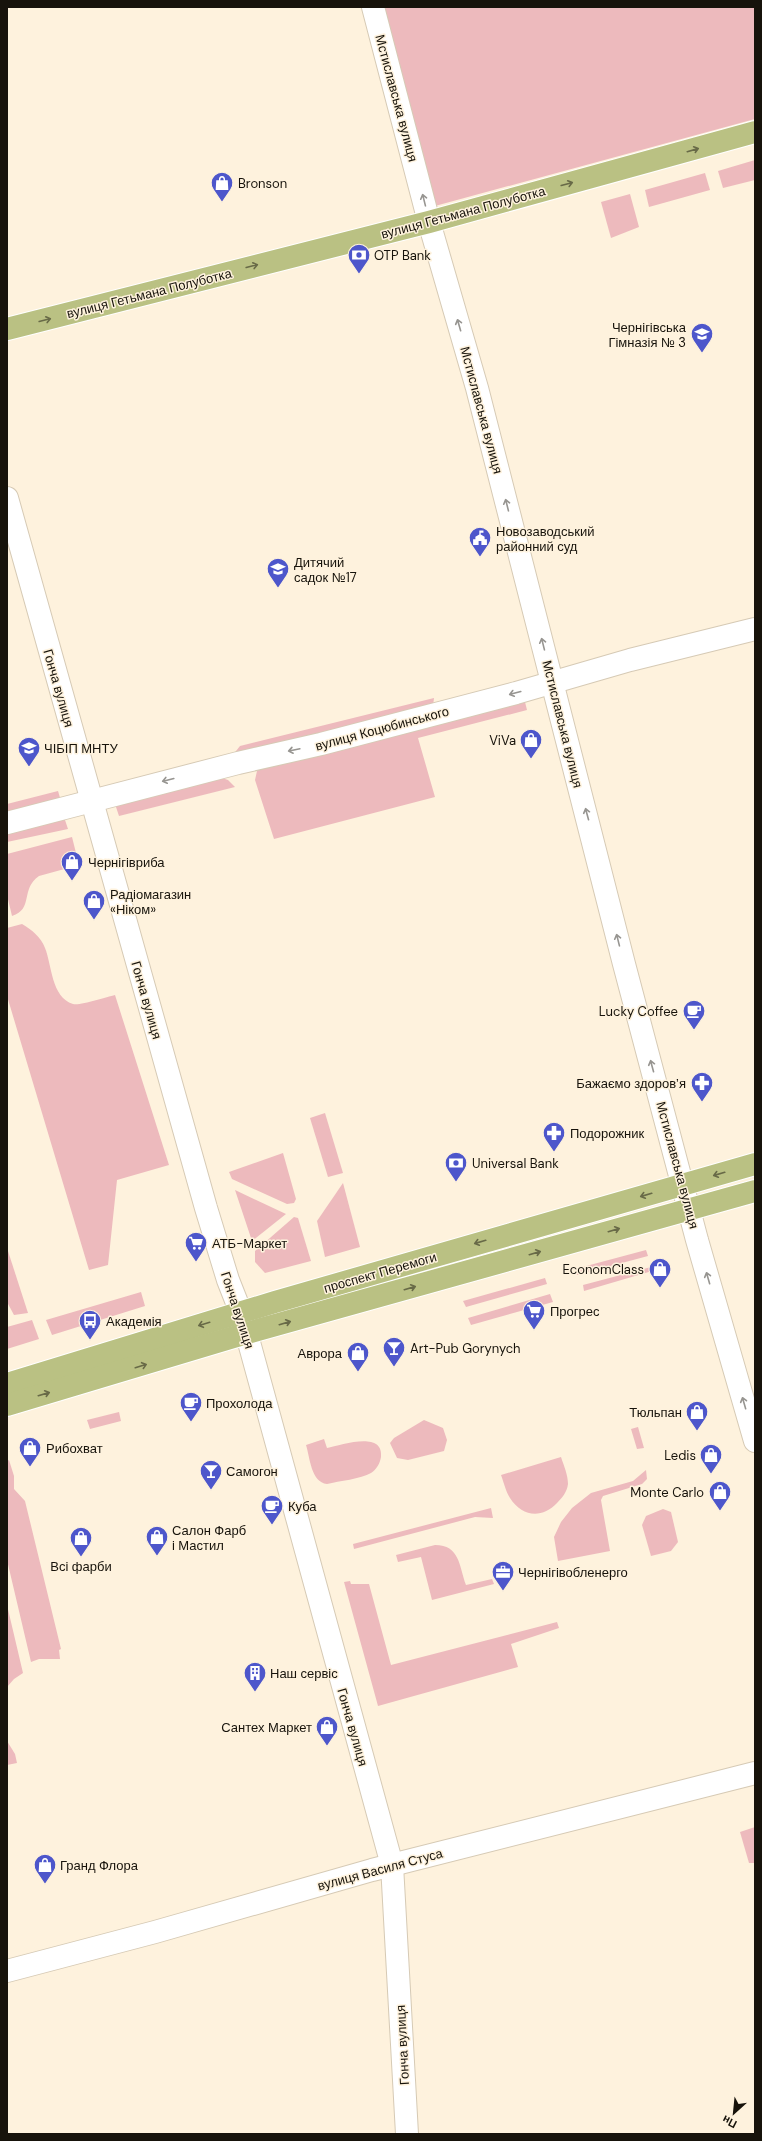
<svg xmlns="http://www.w3.org/2000/svg" width="762" height="2141" font-family="'DM Sans',sans-serif">
<style>
.green{fill:#edbabd}
.lines{fill:none;stroke-linecap:round;stroke-linejoin:round}
.minor-casing{stroke:#d6cab5;stroke-width:24}
.major-casing{stroke:#fff;stroke-width:24}
.minor{stroke:#fff;stroke-width:22}
.major{stroke:#bac183;stroke-width:22}
.oneway{stroke:#686a47}
.oneway2{stroke:#979591}
.labels{text-anchor:middle;stroke-width:3;stroke-linejoin:round;paint-order:stroke}
.street-label{font-size:13px;fill:#17130b;stroke:#fef2dd}
.poi-label{font-size:13px;fill:#17130b;stroke:#fef2dd;text-anchor:start}
</style>
<rect width="100%" height="100%" fill="#fef2dd"/>
<g class="green">
<polygon points="384,7 755,7 755,119 435,206"/>
<polygon points="755,160 755,180 723,188 718,171"/>
<polygon points="705,173 710,190 649,207 645,190"/>
<polygon points="630,194 639,227 611,238 601,202"/>
<polygon points="434,698 433,706 238,755 236,751 240,746"/>
<polygon points="525,702 527,710 418,738 435,797 274,839 255,780 257,771 263,767"/>
<polygon points="222,778 228,780 235,787 119,816 116,807 119,801"/>
<polygon points="58,791 61,801 7,816 7,804"/>
<polygon points="60,818 65,820 68,829 7,842 7,830"/>
<path d="M72,837L79,865L39,876C20,889 34,909 12,916L7,895V854Z"/>
<path d="M22,924C32,930 41,937 45,948C52,965 51,997 73,1004C80,1006 106,997 115,995L169,1165L117,1180L108,1265L89,1270L7,996V928Z"/>
<polygon points="325,1113 343,1173 328,1177 310,1118"/>
<polygon points="283,1153 296,1199 294,1203 287,1204 232,1179 229,1172"/>
<polygon points="343,1183 360,1247 325,1257 317,1221"/>
<polygon points="235,1190 286,1214 252,1241"/>
<polygon points="294,1217 298,1218 311,1261 265,1273 255,1262 255,1251"/>
<polygon points="7,1248 28,1313 14,1315 7,1302"/>
<polygon points="646,1250 648,1256 577,1275 575,1269"/>
<polygon points="651,1267 652,1271 584,1291 583,1285"/>
<polygon points="545,1278 547,1284 466,1307 463,1301"/>
<polygon points="141,1292 145,1306 52,1335 46,1320"/>
<polygon points="550,1294 553,1302 471,1325 468,1318"/>
<polygon points="32,1320 39,1339 7,1349 7,1327"/>
<polygon points="119,1412 121,1421 90,1429 87,1420"/>
<polygon points="424,1420 443,1428 447,1440 444,1451 408,1460 397,1458 390,1443 394,1438"/>
<polygon points="638,1427 644,1448 637,1449 631,1429"/>
<path d="M324,1439L327,1448C341,1445 384,1430 381,1457C380,1463 377,1469 371,1473C361,1479 339,1481 327,1484C311,1482 310,1458 306,1445Z"/>
<path d="M561,1457C564,1466 568,1475 568,1484C567,1492 562,1498 557,1503C542,1519 522,1517 510,1498C506,1492 504,1483 501,1475Z"/>
<polygon points="9,1460 14,1476 14,1489 25,1501 61,1649 59,1650 60,1659 39,1659 31,1662 7,1560 7,1461"/>
<polygon points="646,1470 647,1479 642,1484 603,1496 601,1500 610,1551 558,1561 554,1537 561,1522 572,1508 591,1493 633,1481"/>
<polygon points="491,1508 493,1518 475,1517 354,1549 353,1544"/>
<polygon points="663,1509 671,1512 678,1542 671,1551 651,1556 642,1525 646,1516"/>
<path d="M435,1545C460,1545 459,1566 466,1585L492,1579L494,1584L432,1600L421,1557L398,1562L396,1555Z"/>
<polygon points="350,1581 351,1584 369,1584 391,1665 557,1622 559,1628 511,1644 518,1667 378,1706 344,1582"/>
<polygon points="7,1605 23,1673 14,1679 7,1687"/>
<polygon points="7,1741 15,1754 17,1763 7,1765"/>
<polygon points="755,1827 755,1863 749,1863 740,1832"/>
</g>
<g class="lines">
<g class="minor-casing">
<g id="minor">
<polyline points="373,7 429,222 477,388 624,964 697,1240 755,1441"/>
<polyline points="7,498 206,1208 228,1280 241,1313 392,1865 407,2134"/>
<polyline points="7,823 238,763 321,744 516,693 630,660 755,629"/>
<polyline points="7,1971 155,1932 372,1870 755,1773"/>
</g>
</g>
<g class="major-casing">
<g id="major">
<polyline points="7,329 429,222 755,132"/>
<polyline points="7,1384 275,1302 755,1164"/>
<polyline points="7,1405 247,1333 755,1191"/>
</g>
</g>
<use href="#minor" class="minor"/>
<use href="#major" class="major"/>
</g>
<defs><path id="oneway-shaft" d="M-6 0H5M1.5-3L5.5 0L1.5 3" fill="none" stroke-width="1.6" stroke-linecap="round" stroke-linejoin="round"/></defs>
<g class="oneway">
<use href="#oneway-shaft" transform="translate(693 150) rotate(-16)"/>
<use href="#oneway-shaft" transform="translate(567 184) rotate(-15)"/>
<use href="#oneway-shaft" transform="translate(252 266) rotate(-14)"/>
<use href="#oneway-shaft" transform="translate(45 320) rotate(-14)"/>
<use href="#oneway-shaft" transform="translate(719 1174) rotate(164)"/>
<use href="#oneway-shaft" transform="translate(646 1195) rotate(164)"/>
<use href="#oneway-shaft" transform="translate(614 1230) rotate(-16)"/>
<use href="#oneway-shaft" transform="translate(480 1242) rotate(164)"/>
<use href="#oneway-shaft" transform="translate(535 1253) rotate(-16)"/>
<use href="#oneway-shaft" transform="translate(410 1288) rotate(-16)"/>
<use href="#oneway-shaft" transform="translate(285 1323) rotate(-16)"/>
<use href="#oneway-shaft" transform="translate(204 1324) rotate(163)"/>
<use href="#oneway-shaft" transform="translate(141 1366) rotate(-17)"/>
<use href="#oneway-shaft" transform="translate(44 1394) rotate(-16)"/>
</g>
<g class="oneway2">
<use href="#oneway-shaft" transform="translate(424 200) rotate(-104)"/>
<use href="#oneway-shaft" transform="translate(459 325) rotate(-106)"/>
<use href="#oneway-shaft" transform="translate(507 505) rotate(-104)"/>
<use href="#oneway-shaft" transform="translate(543 644) rotate(-104)"/>
<use href="#oneway-shaft" transform="translate(515 693) rotate(165)"/>
<use href="#oneway-shaft" transform="translate(294 750) rotate(168)"/>
<use href="#oneway-shaft" transform="translate(168 780) rotate(166)"/>
<use href="#oneway-shaft" transform="translate(587 814) rotate(-105)"/>
<use href="#oneway-shaft" transform="translate(618 940) rotate(-104)"/>
<use href="#oneway-shaft" transform="translate(652 1066) rotate(-105)"/>
<use href="#oneway-shaft" transform="translate(708 1278) rotate(-106)"/>
<use href="#oneway-shaft" transform="translate(744 1403) rotate(-106)"/>
</g>
<defs>
<g id="shop-pin" transform="scale(1.15)"><path d="M0 17L-7.5 6A9.5 9.5 0 1 1 7.5 6Z" fill="#4d56cb" stroke="#fef2dd"/><path d="M-5-2.5h2.3a2.7 3.5 0 0 1 5.4 0H5L5.5 6h-11ZM-1.5-2.5h3a1.5 2.3 0 0 0-3 0Z" fill="#fff"/></g>
<g id="bank-pin" transform="scale(1.15)"><path d="M0 17L-7.5 6A9.5 9.5 0 1 1 7.5 6Z" fill="#4d56cb" stroke="#fef2dd"/><path d="M-6-4H6V4H-6ZM0-2.3a2.3 2.3 0 1 0 0 4.6a2.3 2.3 0 1 0 0-4.6Z" fill="#fff"/></g>
<g id="school-pin" transform="scale(1.15)"><path d="M0 17L-7.5 6A9.5 9.5 0 1 1 7.5 6Z" fill="#4d56cb" stroke="#fef2dd"/><path d="M0-5L7-2L0 1L-7-2ZM-4 1L0 2.5L4 1V4Q0 6-4 4Z" fill="#fff"/></g>
<g id="civic-pin" transform="scale(1.15)"><path d="M0 17L-7.5 6A9.5 9.5 0 1 1 7.5 6Z" fill="#4d56cb" stroke="#fef2dd"/><path d="M-.6-6.5H3V-4.5H.6V-3L4-1V1h2V6H-6V1h2V-1L-.6-3ZM-1.2 2.5V6h2.4V2.5Z" fill="#fff"/></g>
<g id="university-pin" transform="scale(1.15)"><path d="M0 17L-7.5 6A9.5 9.5 0 1 1 7.5 6Z" fill="#4d56cb" stroke="#fef2dd"/><path d="M0-5L7-2L0 1L-7-2ZM-4 1L0 2.5L4 1V4Q0 6-4 4Z" fill="#fff"/></g>
<g id="cafe-pin" transform="scale(1.15)"><path d="M0 17L-7.5 6A9.5 9.5 0 1 1 7.5 6Z" fill="#4d56cb" stroke="#fef2dd"/><path d="M-5.5-4.5H6V0H3Q3 3.5 0 3.5H-2.5Q-5.5 3.5-5.5 0ZM3-3.2v2h1.7v-2ZM-6 4.5H4V6H-6Z" fill="#fff"/></g>
<g id="pharmacy-pin" transform="scale(1.15)"><path d="M0 17L-7.5 6A9.5 9.5 0 1 1 7.5 6Z" fill="#4d56cb" stroke="#fef2dd"/><path d="M-2-6h4v4h4v4h-4v4h-4v-4h-4v-4h4Z" fill="#fff"/></g>
<g id="supermarket-pin" transform="scale(1.15)"><path d="M0 17L-7.5 6A9.5 9.5 0 1 1 7.5 6Z" fill="#4d56cb" stroke="#fef2dd"/><path d="M-6-5.5h2.5l.6 2H6L4.5 2H-2.5L-4.4-4H-6ZM-1.5 3.2a1.3 1.3 0 1 0 .1 0ZM3 3.2a1.3 1.3 0 1 0 .1 0Z" fill="#fff"/></g>
<g id="bus-pin" transform="scale(1.15)"><path d="M0 17L-7.5 6A9.5 9.5 0 1 1 7.5 6Z" fill="#4d56cb" stroke="#fef2dd"/><path d="M-5-6H5V4H4V6H2V4H-2V6H-4V4H-5ZM-3.5-4V0h7V-4ZM-3.5 1.2v1.5H-2V1.2ZM2 1.2v1.5H3.5V1.2Z" fill="#fff"/></g>
<g id="bar-pin" transform="scale(1.15)"><path d="M0 17L-7.5 6A9.5 9.5 0 1 1 7.5 6Z" fill="#4d56cb" stroke="#fef2dd"/><path d="M-6-5H6L.8 .8V4.5H3.5V6h-7V4.5H-.8V.8Z" fill="#fff"/></g>
<g id="office-pin" transform="scale(1.15)"><path d="M0 17L-7.5 6A9.5 9.5 0 1 1 7.5 6Z" fill="#4d56cb" stroke="#fef2dd"/><path d="M-6-3h4V-5.5h4V-3h4V5H-6ZM-1-4.5V-3h2v-1.5ZM-6 0V1H6V0Z" fill="#fff"/></g>
<g id="building-pin" transform="scale(1.15)"><path d="M0 17L-7.5 6A9.5 9.5 0 1 1 7.5 6Z" fill="#4d56cb" stroke="#fef2dd"/><path d="M-4-6H4V6H1V3H-1V6H-4ZM-2.5-4.3h1.7v1.8h-1.7ZM.8-4.3h1.7v1.8H.8ZM-2.5-1h1.7V.8h-1.7ZM.8-1h1.7V.8H.8Z" fill="#fff"/></g>
</defs>
<g fill-rule="evenodd">
<use href="#shop-pin" x="222" y="183"/>
<use href="#bank-pin" x="359" y="255"/>
<use href="#school-pin" x="702" y="334"/>
<use href="#civic-pin" x="480" y="538"/>
<use href="#school-pin" x="278" y="569"/>
<use href="#shop-pin" x="531" y="740"/>
<use href="#university-pin" x="29" y="748"/>
<use href="#shop-pin" x="72" y="862"/>
<use href="#shop-pin" x="94" y="901"/>
<use href="#cafe-pin" x="694" y="1011"/>
<use href="#pharmacy-pin" x="702" y="1083"/>
<use href="#pharmacy-pin" x="554" y="1133"/>
<use href="#bank-pin" x="456" y="1163"/>
<use href="#supermarket-pin" x="196" y="1243"/>
<use href="#shop-pin" x="660" y="1269"/>
<use href="#supermarket-pin" x="534" y="1311"/>
<use href="#bus-pin" x="90" y="1321"/>
<use href="#bar-pin" x="394" y="1348"/>
<use href="#shop-pin" x="358" y="1353"/>
<use href="#cafe-pin" x="191" y="1403"/>
<use href="#shop-pin" x="697" y="1412"/>
<use href="#shop-pin" x="30" y="1448"/>
<use href="#shop-pin" x="711" y="1455"/>
<use href="#bar-pin" x="211" y="1471"/>
<use href="#shop-pin" x="720" y="1492"/>
<use href="#cafe-pin" x="272" y="1506"/>
<use href="#shop-pin" x="157" y="1537"/>
<use href="#shop-pin" x="81" y="1538"/>
<use href="#office-pin" x="503" y="1572"/>
<use href="#building-pin" x="255" y="1673"/>
<use href="#shop-pin" x="327" y="1727"/>
<use href="#shop-pin" x="45" y="1865"/>
</g>
<g class="labels">
<g class="street-label">
<text transform="translate(397 98) rotate(75)" y="5">Мстиславська вулиця</text>
<text transform="translate(463 212) rotate(-15)" y="5">вулиця Гетьмана Полуботка</text>
<text transform="translate(149 293) rotate(-14)" y="5">вулиця Гетьмана Полуботка</text>
<text transform="translate(482 410) rotate(75)" y="5">Мстиславська вулиця</text>
<text transform="translate(59 688) rotate(74)" y="5">Гонча вулиця</text>
<text transform="translate(563 724) rotate(76)" y="5">Мстиславська вулиця</text>
<text transform="translate(382 728) rotate(-15)" y="5">вулиця Коцюбинського</text>
<text transform="translate(147 1000) rotate(74)" y="5">Гонча вулиця</text>
<text transform="translate(678 1165) rotate(75)" y="5">Мстиславська вулиця</text>
<text transform="translate(380 1272) rotate(-16)" y="5">проспект Перемоги</text>
<text transform="translate(238 1310) rotate(72)" y="5">Гонча вулиця</text>
<text transform="translate(353 1727) rotate(74)" y="5">Гонча вулиця</text>
<text transform="translate(380 1869) rotate(-15)" y="5">вулиця Василя Стуса</text>
<text transform="translate(402 2045) rotate(-93)" y="5">Гонча вулиця</text>
</g>
<g class="poi-label">
<text x="238" y="188">Bronson</text>
<text x="374" y="260">OTP Bank</text>
<text x="686" y="332" text-anchor="end">Чернігівська<tspan x="686" dy="15">Гімназія № 3</tspan></text>
<text x="496" y="536">Новозаводський<tspan x="496" dy="15">районний суд</tspan></text>
<text x="294" y="567">Дитячий<tspan x="294" dy="15">садок №17</tspan></text>
<text x="516" y="745" text-anchor="end">ViVa</text>
<text x="44" y="753">ЧІБІП МНТУ</text>
<text x="88" y="867">Чернігівриба</text>
<text x="110" y="899">Радіомагазин<tspan x="110" dy="15">«Ніком»</tspan></text>
<text x="678" y="1016" text-anchor="end">Lucky Coffee</text>
<text x="686" y="1088" text-anchor="end">Бажаємо здоровʼя</text>
<text x="570" y="1138">Подорожник</text>
<text x="472" y="1168">Universal Bank</text>
<text x="212" y="1248">АТБ-Маркет</text>
<text x="644" y="1274" text-anchor="end">EconomClass</text>
<text x="550" y="1316">Прогрес</text>
<text x="106" y="1326">Академія</text>
<text x="410" y="1353">Art-Pub Gorynych</text>
<text x="342" y="1358" text-anchor="end">Аврора</text>
<text x="206" y="1408">Прохолода</text>
<text x="682" y="1417" text-anchor="end">Тюльпан</text>
<text x="46" y="1453">Рибохват</text>
<text x="696" y="1460" text-anchor="end">Ledis</text>
<text x="226" y="1476">Самогон</text>
<text x="704" y="1497" text-anchor="end">Monte Carlo</text>
<text x="288" y="1511">Куба</text>
<text x="172" y="1535">Салон Фарб<tspan x="172" dy="15">і Мастил</tspan></text>
<text x="81" y="1571" text-anchor="middle">Всі фарби</text>
<text x="518" y="1577">Чернігівобленерго</text>
<text x="270" y="1678">Наш сервіс</text>
<text x="312" y="1732" text-anchor="end">Сантех Маркет</text>
<text x="60" y="1870">Гранд Флора</text>
</g>
</g>
<rect width="762" height="2141" fill="none" stroke="#17130b" stroke-width="16"/>
<g transform="translate(734 2113) rotate(207)" stroke="#fef2dd" stroke-width="3" paint-order="stroke">
<path d="M0-3L7 15L0 10L-7 15Z" fill="#17130b"/>
<text y="-6" font-size="11" font-weight="bold" text-anchor="middle" fill="#17130b">Пн</text>
</g>
</svg>
